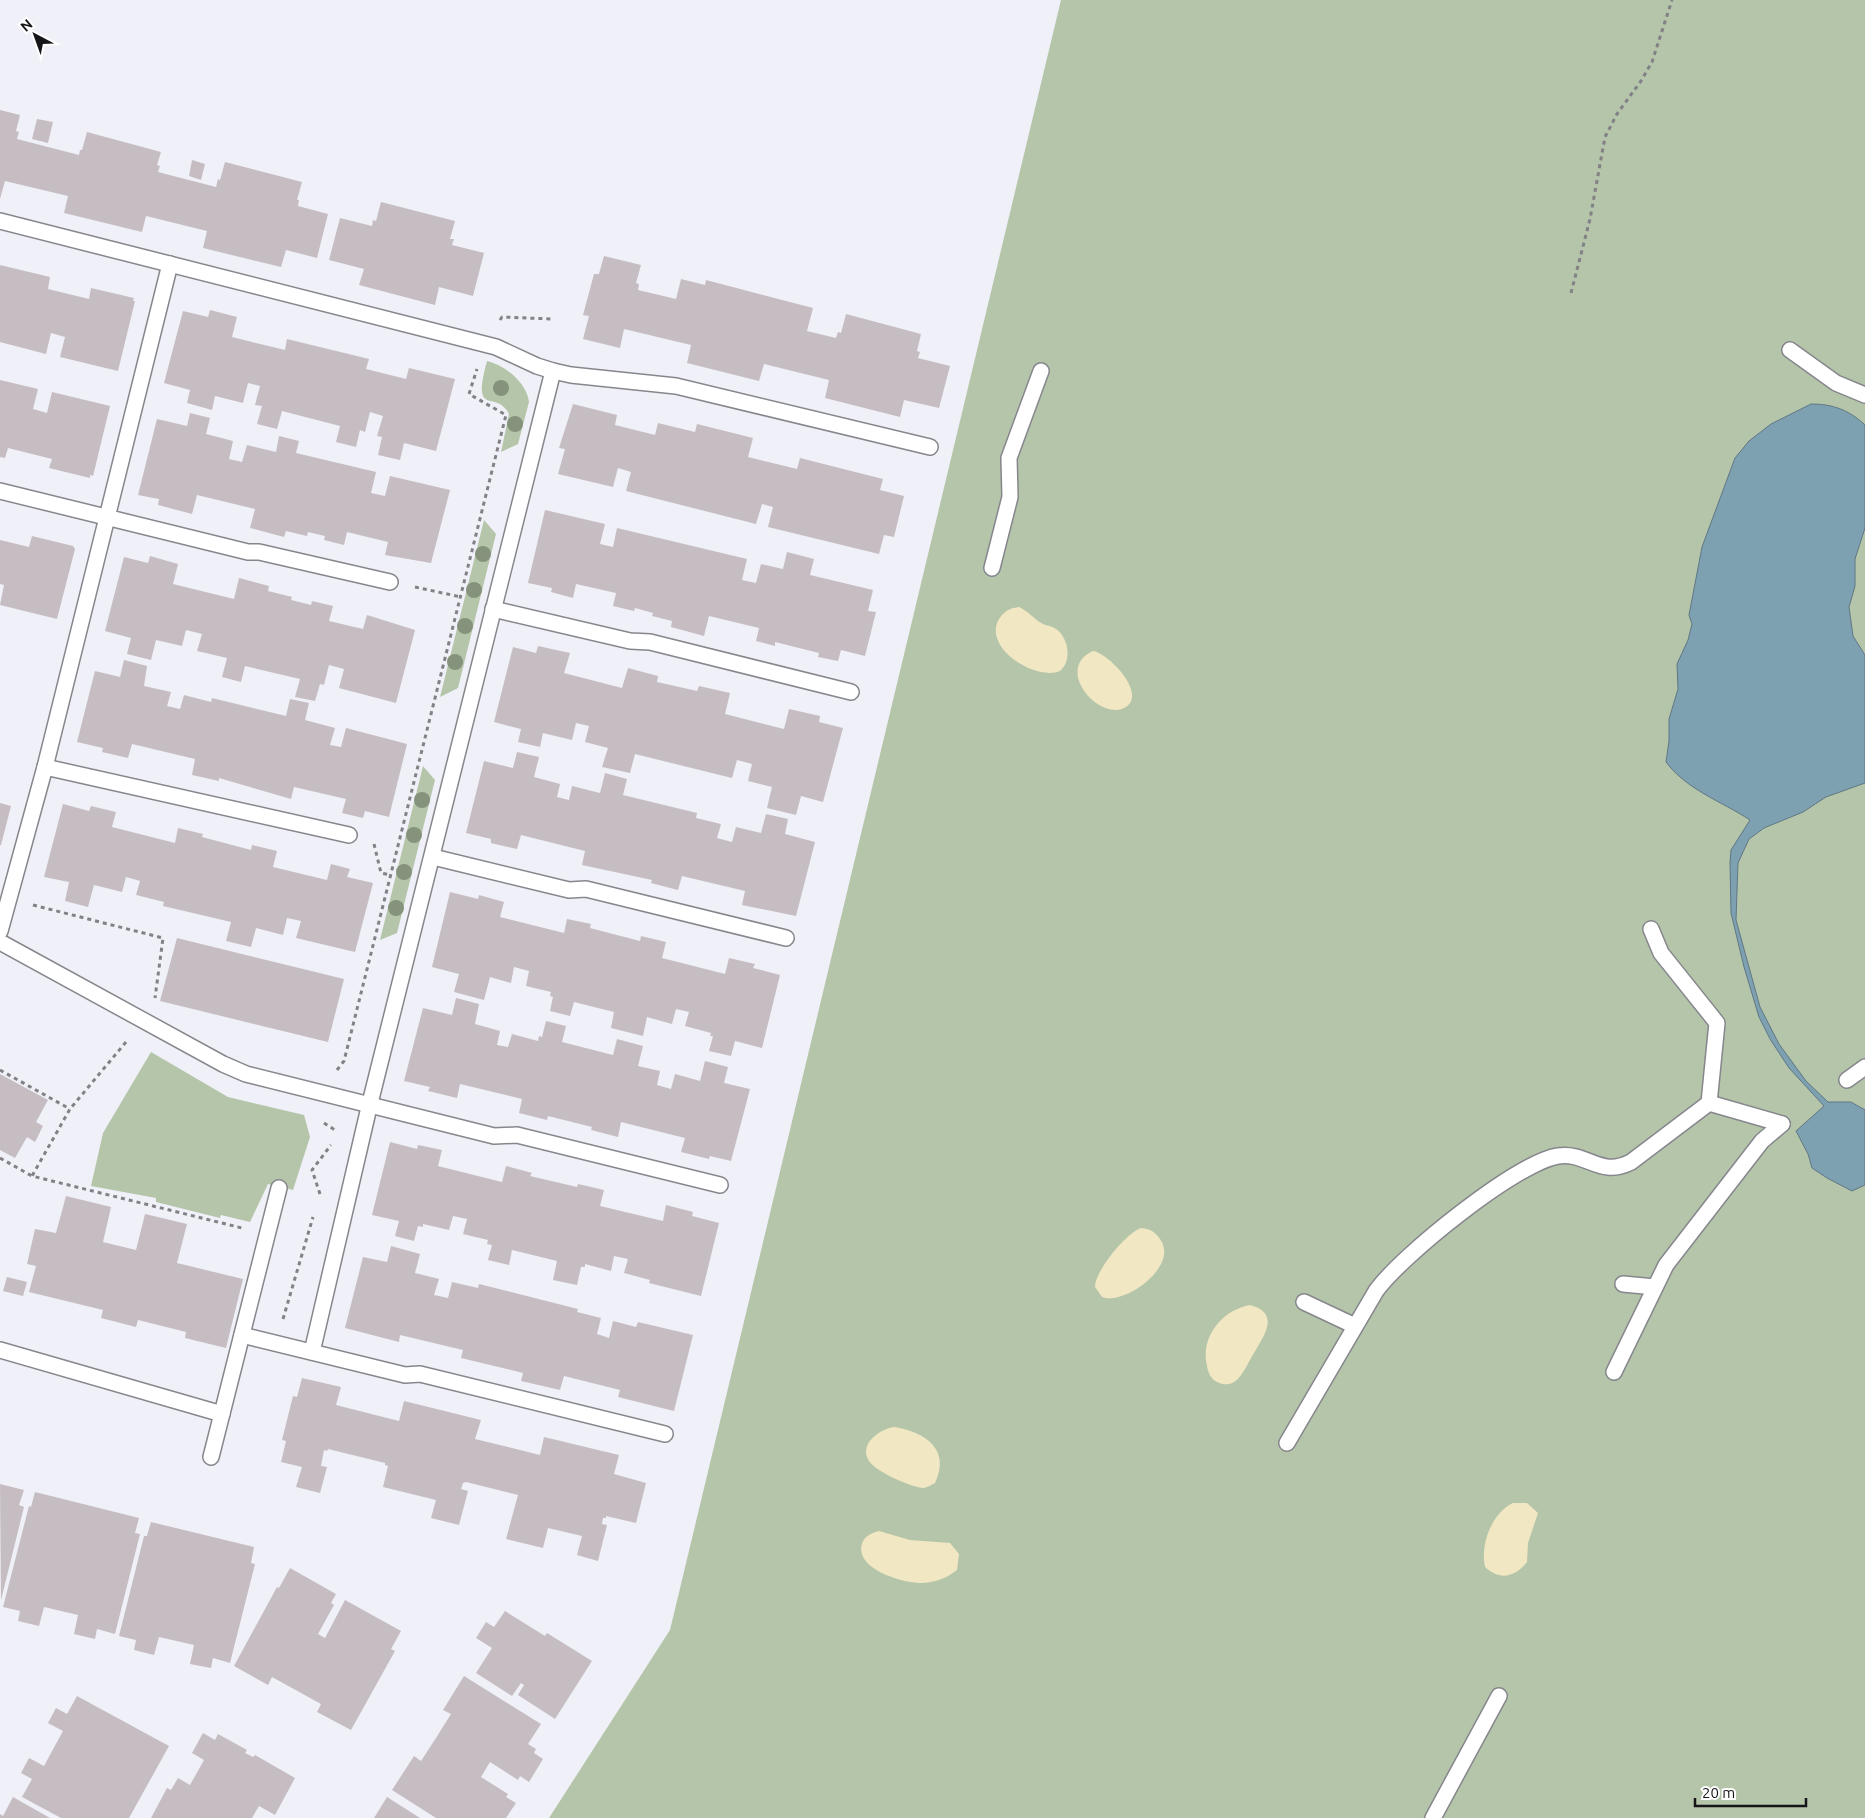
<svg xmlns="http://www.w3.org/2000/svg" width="1865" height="1818" font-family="Ubuntu,sans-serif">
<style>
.green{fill:#b5c5aa}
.sand{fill:#f1e7c2}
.water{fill:#7ea1b2;stroke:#5f7784}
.building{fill:#c5bdc2}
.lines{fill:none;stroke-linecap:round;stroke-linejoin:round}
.lane-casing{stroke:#86868d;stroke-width:18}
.path{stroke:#818186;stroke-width:3;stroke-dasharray:4 4;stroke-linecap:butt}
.lane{stroke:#fff;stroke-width:15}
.tree{fill:#85927c}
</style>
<rect width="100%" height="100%" fill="#f0f0f8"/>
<g class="green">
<polygon points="1061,0 1865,0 1865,1818 549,1818 670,1630"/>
<path d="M487,361C505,365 527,383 529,402L518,444L501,452L509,414C496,388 471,420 487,361Z"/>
<polygon points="484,520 496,534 458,688 440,697"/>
<polygon points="423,766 435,780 397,933 380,940"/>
<polygon points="151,1052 228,1097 304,1115 310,1137 293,1190 268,1184 250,1222 221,1215 220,1218 156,1202 156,1198 91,1186 103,1133"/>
</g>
<g class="sand">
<path d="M1019,607C1027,611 1032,616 1038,621C1044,626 1051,625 1056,629C1069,638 1072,661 1060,671C1033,682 977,643 1002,615C1008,609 1011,608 1019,607Z"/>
<path d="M1093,651C1108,653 1147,693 1126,707C1100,723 1053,669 1093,651Z"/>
<path d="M1141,1228C1151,1229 1155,1232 1160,1239C1180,1266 1124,1306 1102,1297L1095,1287C1095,1271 1126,1233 1141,1228Z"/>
<path d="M1250,1305C1281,1313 1264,1336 1254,1353C1245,1367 1238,1392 1217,1382C1211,1379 1208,1373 1207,1366C1200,1337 1222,1310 1250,1305Z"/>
<path d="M894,1427C926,1432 951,1450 935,1483C931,1485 928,1487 924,1488C912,1488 875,1471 869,1461C858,1444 880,1429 894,1427Z"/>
<path d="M1513,1503H1527L1538,1513L1528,1543L1527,1562C1515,1577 1500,1581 1485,1567C1480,1544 1492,1513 1513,1503Z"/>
<path d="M879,1531L910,1540L950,1543L959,1554L957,1570C947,1578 934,1583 921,1583C902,1583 851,1568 863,1541C867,1535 872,1533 879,1531Z"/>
</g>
<path class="water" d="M1811,404C1833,404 1849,410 1865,425V528L1855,559V586L1849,607L1853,636L1865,655V783L1826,797L1803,812L1764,828L1749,839L1738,863L1736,920L1760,1007L1779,1044L1806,1081L1828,1102H1851L1865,1110V1185L1852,1191L1827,1178L1812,1168L1808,1154L1796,1131L1824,1106L1789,1068L1770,1039L1759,1017L1744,967L1731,913L1730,863L1731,850L1750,820C1721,801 1687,790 1666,762L1669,741V719L1678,689L1677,664L1688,640L1692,624L1689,615L1702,547L1735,458L1749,441L1771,424Z"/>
<g class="building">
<polygon points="0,110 20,115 16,131 19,132 17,139 79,155 80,150 82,150 87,132 161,152 157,165 160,166 158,172 216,187 218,179 220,180 225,162 302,182 297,200 299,200 298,206 328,214 317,258 286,250 281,267 203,248 207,231 146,216 142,232 64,213 68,196 5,181 0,199"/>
<polygon points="37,119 53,122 48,143 32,139"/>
<polygon points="192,160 205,164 201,180 189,176"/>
<polygon points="381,202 455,221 450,239 454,239 452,245 484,253 473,296 439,287 435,305 359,285 364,269 329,260 340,218 372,226 373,220 376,221"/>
<polygon points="604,256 641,265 636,283 639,284 638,290 676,299 681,279 705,285 706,280 813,308 807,331 836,338 838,332 841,333 846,314 921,334 917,351 920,352 918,358 950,366 939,408 904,400 900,417 825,398 829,380 764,364 759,381 687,363 691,345 624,329 620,348 583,339 589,316 583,315 594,274 599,274"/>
<polygon points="0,265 50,277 48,289 89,299 91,288 134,298 133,301 135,301 118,371 60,357 65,337 51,333 46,354 0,342"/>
<polygon points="210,310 237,317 232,337 285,350 287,339 369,359 366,369 406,379 409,368 455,379 436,451 404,443 400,460 378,455 382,437 377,436 383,416 370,412 365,432 360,430 356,447 336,442 340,426 282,411 277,429 257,424 262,406 255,405 260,386 248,383 243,403 215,396 212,410 187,403 190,390 164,383 183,311 208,317"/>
<polygon points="0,380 38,389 33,409 47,413 52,392 110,406 93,476 90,475 90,478 49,468 52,459 8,448 5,458 0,457"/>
<polygon points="573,404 617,415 615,425 655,435 658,423 695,432 697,424 753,438 748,457 797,469 800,458 883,479 880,490 904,496 894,537 884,535 879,554 768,527 773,507 762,504 756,524 626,491 631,472 618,468 613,487 558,474 565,449 559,448"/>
<polygon points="190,413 210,418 206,434 233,441 229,459 242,462 247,445 276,452 279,436 299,441 296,453 376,472 371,493 385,496 390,476 450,490 431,563 385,555 388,542 347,532 344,545 324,540 325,536 308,532 307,536 286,531 284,537 250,528 255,509 197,495 192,514 158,505 159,499 138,495 157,419 187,426"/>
<polygon points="545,510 605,524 600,544 613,547 617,528 747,559 742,580 756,583 761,564 783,569 787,552 814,559 810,575 873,590 868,611 876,612 865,656 841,650 838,661 818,657 819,653 775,642 775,646 756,641 759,628 709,616 704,636 671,627 672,621 652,616 653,613 635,608 634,611 613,606 616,593 576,584 573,598 551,592 552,588 528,583"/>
<polygon points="32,536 73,546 75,549 57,619 0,605 4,585 0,584 0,540 29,547"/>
<polygon points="150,556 178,564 173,584 234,599 239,578 269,586 268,591 292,597 291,600 311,605 312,601 333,606 329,621 363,629 367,615 415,630 396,703 339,688 344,669 329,665 324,685 320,684 315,701 295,697 300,679 245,666 241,682 222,677 227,658 197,651 202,634 186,630 182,646 156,640 151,660 127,654 131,638 105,631 124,557 148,563"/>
<polygon points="538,646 570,653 564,673 622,688 628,668 658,676 657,682 697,691 699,686 730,693 725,714 784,729 789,709 820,716 819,722 843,728 823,802 801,796 796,815 767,808 772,787 748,781 752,764 737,760 732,778 635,754 630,773 602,767 608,748 585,742 589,726 576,723 572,740 543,733 540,747 518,742 521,729 494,722 513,647 536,653"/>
<polygon points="124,660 147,666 144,686 171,692 167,706 180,709 184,695 211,702 212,698 286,716 290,699 309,703 305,720 335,728 330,745 341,747 346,728 407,744 389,817 365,811 363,818 342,813 346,799 294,787 291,799 219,778 219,781 192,775 195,759 132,744 128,758 102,752 103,748 77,742 95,671 120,677"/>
<polygon points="517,752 539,757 534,777 560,784 557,797 569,800 572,786 600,793 605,773 627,779 623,795 697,813 696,818 721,824 717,838 732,842 736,827 761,833 766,814 788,819 785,834 815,842 796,916 742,905 745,891 682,876 678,890 651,883 652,880 582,865 585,851 521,835 517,849 491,843 491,839 466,833 484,761 513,768"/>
<polygon points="0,803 11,806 1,845 0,845"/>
<polygon points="63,804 89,811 91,806 116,812 112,827 175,843 178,828 203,834 202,837 251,850 252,845 277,851 273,867 327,880 331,864 350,869 347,877 373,883 355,952 296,938 301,921 287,918 283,935 256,928 251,947 226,941 231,922 163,906 164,902 136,895 140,881 126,877 122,892 94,885 88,907 65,901 69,882 44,877"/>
<polygon points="450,892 478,899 479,895 504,902 500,917 564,933 567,919 591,924 590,928 640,941 641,936 666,942 662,958 725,974 729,958 755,964 753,968 780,975 762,1048 735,1041 731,1056 709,1051 713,1036 710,1036 711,1033 685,1026 689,1012 676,1009 672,1024 647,1017 643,1036 611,1028 614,1012 574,1002 570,1016 550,1011 553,997 550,996 551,992 526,986 529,971 514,967 511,983 490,977 484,1000 454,992 459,974 432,967"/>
<polygon points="177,938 344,979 328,1042 160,1001"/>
<polygon points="456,998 479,1004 475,1024 500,1031 497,1045 508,1047 512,1034 538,1041 539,1036 542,1037 546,1021 566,1026 562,1042 613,1055 617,1039 643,1046 638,1066 660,1071 657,1085 671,1089 675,1074 700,1081 705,1061 728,1067 724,1083 750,1089 731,1161 710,1156 709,1159 681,1152 685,1138 621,1122 618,1137 591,1130 592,1127 548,1116 547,1120 519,1113 522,1099 460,1084 457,1098 428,1091 430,1087 404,1081 423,1008 452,1015"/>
<polygon points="0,1074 48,1100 36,1122 43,1126 35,1142 27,1137 15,1158 0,1150"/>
<polygon points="390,1142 417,1149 418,1145 442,1150 438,1166 502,1182 506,1166 532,1173 530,1176 577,1187 578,1184 604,1190 600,1206 663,1221 666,1205 693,1212 692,1216 719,1223 701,1296 649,1283 650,1280 624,1273 628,1259 614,1256 611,1271 585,1264 585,1267 581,1267 577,1285 553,1280 557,1261 512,1250 509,1265 488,1260 492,1245 487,1244 488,1240 463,1234 467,1219 453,1216 449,1230 423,1224 423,1227 418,1226 414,1241 395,1236 399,1221 372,1215"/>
<polygon points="66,1196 111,1207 103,1242 136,1250 145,1214 187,1224 177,1263 243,1279 226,1348 185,1338 186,1332 138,1320 136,1327 101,1318 103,1310 29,1292 36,1266 27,1264 35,1229 56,1233"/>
<polygon points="391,1246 420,1254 415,1273 439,1279 434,1295 448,1298 452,1282 478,1288 479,1284 578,1309 577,1312 601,1318 597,1334 609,1338 613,1321 636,1327 638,1322 693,1335 674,1411 618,1397 620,1390 564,1376 560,1390 521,1381 523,1373 461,1358 463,1350 400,1335 399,1342 345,1328 363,1257 387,1262"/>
<polygon points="7,1277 27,1282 23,1296 3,1291"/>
<polygon points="302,1378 341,1387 336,1405 399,1421 404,1401 481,1420 475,1439 540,1455 544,1437 619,1455 614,1474 646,1483 636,1523 606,1516 606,1518 603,1518 602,1524 607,1525 598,1561 577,1555 582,1536 548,1528 543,1548 506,1539 518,1495 466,1482 463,1483 461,1489 468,1491 459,1525 431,1518 436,1500 383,1487 388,1466 385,1465 385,1463 328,1449 327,1451 324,1450 321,1466 327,1467 320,1493 296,1487 302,1467 281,1462 286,1441 282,1440 293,1396 297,1397"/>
<polygon points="0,1484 24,1490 19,1505 24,1507 1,1600"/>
<polygon points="35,1492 139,1518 135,1533 140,1534 115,1634 97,1629 95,1639 74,1634 78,1615 44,1607 39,1626 18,1621 20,1611 3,1607 29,1506 31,1507"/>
<polygon points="151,1522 254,1547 251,1563 255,1564 230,1663 213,1658 211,1668 190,1664 194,1645 159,1637 154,1655 134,1650 136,1640 119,1636 144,1536 147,1536"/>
<polygon points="290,1568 336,1594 331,1603 334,1605 318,1634 325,1638 345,1600 401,1631 391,1649 395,1651 351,1730 317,1712 321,1704 272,1677 268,1685 234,1666 277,1587 279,1588"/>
<polygon points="505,1611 545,1636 547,1633 592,1661 555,1719 518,1695 524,1685 521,1683 512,1696 476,1673 492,1648 476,1638 486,1622 494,1627"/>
<polygon points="464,1676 541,1724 528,1744 536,1749 534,1753 543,1759 529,1782 520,1776 518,1780 490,1762 481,1777 508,1794 506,1797 516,1803 506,1818 436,1818 392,1790 414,1756 421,1761 436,1738 451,1714 443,1710"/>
<polygon points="77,1696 169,1746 129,1818 61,1818 22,1797 32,1779 21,1773 29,1758 44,1766 63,1731 48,1723 56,1708 67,1714"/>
<polygon points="203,1733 215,1740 218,1734 247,1750 245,1753 253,1757 255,1755 295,1778 275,1815 259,1806 252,1818 151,1818 167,1788 171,1790 178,1778 190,1785 204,1760 192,1753"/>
<polygon points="13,1797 50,1818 0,1818 0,1814 3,1816"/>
<polygon points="387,1797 420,1818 374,1818"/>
</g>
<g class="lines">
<g class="lane-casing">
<g id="lane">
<polyline points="0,221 496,347 537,366 553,371 370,1103 312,1352"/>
<polyline points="1790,350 1836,383 1865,395"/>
<polyline points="553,371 571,375 676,386 930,447"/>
<polyline points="0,491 248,552 259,552 390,582"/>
<polyline points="992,568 1010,497 1009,458 1041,371"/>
<polyline points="493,609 630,641 650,642 851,692"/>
<polyline points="45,767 349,835"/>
<polyline points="433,857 569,890 586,889 786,938"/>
<polyline points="0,931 45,767 170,264"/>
<polyline points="0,942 223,1064 246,1074 494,1136 517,1135 720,1185"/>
<polyline points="1847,1080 1865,1067"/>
<polyline points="1709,1103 1782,1124"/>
<polyline points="1623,1284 1655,1287"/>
<polyline points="1304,1302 1355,1326"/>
<polyline points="242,1335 405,1375 420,1374 665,1434"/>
<polyline points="0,1350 222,1414"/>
<polyline points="1614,1372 1666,1265 1762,1141 1782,1124"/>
<path d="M1287,1443L1376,1291C1401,1256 1516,1163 1558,1156C1588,1152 1600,1178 1631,1162L1709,1103L1717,1023L1661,953L1651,929"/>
<polyline points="211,1457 279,1188"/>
<polyline points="1433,1818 1499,1696"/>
</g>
</g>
<g class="path">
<polyline points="1571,293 1590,219 1605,137 1617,114 1641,81 1652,62 1672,0"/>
<polyline points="500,320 502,317 552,319"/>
<polyline points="415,587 461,597"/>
<polyline points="374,844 381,873 391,875"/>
<polyline points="33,905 163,938 155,998"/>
<polyline points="126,1042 70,1109 32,1176 242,1228"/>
<polyline points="0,1070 70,1109"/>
<polyline points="337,1070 344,1061 506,415 469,394 477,369"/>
<polyline points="324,1123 335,1130"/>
<polyline points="0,1158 32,1176"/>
<polyline points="320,1194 312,1170 331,1145"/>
<polyline points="283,1319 313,1217"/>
</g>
<use href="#lane" class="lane"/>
</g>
<g class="tree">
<circle cx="501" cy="388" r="8"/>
<circle cx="515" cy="424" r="8"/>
<circle cx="483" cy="554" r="8"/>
<circle cx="474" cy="590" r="8"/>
<circle cx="465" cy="626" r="8"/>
<circle cx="455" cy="662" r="8"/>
<circle cx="422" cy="800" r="8"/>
<circle cx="414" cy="835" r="8"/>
<circle cx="404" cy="872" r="8"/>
<circle cx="396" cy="908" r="8"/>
</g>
<g transform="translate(35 35) rotate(319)" stroke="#ffffff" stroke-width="4" paint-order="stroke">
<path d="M0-4L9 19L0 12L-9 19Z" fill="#161619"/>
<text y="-8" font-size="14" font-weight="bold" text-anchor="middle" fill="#161619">N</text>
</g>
<path d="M1695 1798v8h111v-8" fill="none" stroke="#161619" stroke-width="2.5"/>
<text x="1702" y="1798" font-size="15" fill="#161619" stroke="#ffffff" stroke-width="4" paint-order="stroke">20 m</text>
</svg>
